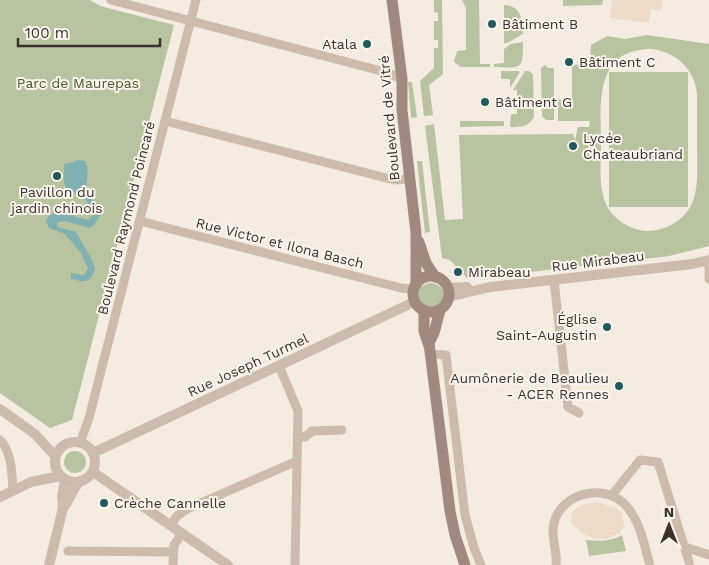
<svg xmlns="http://www.w3.org/2000/svg" width="709" height="565" font-family="'Work Sans',sans-serif">
<style>
.green{fill:#b8c4a0;fill-rule:evenodd}
.plaza{fill:#ecdcc8}
.water{fill:#7fb0b2}
.lines{fill:none;stroke-linecap:round;stroke-linejoin:round}
.minor{stroke:#cdbbac;stroke-width:9}
.tertiary{stroke:#cdbbac;stroke-width:10}
.secondary{stroke:#a18a7d;stroke-width:11}
.poi-dot{fill:#1f5a5e;stroke:#fbf5ee;stroke-width:2}
.labels{text-anchor:middle;stroke-width:4;stroke-linejoin:round;paint-order:stroke}
.poi-label{font-size:14px;fill:#3b302b;stroke:#fbf5ee;text-anchor:start}
.park-label{font-size:14px;fill:#4a5a2e;stroke:#fbf5ee}
.street-label{font-size:14px;fill:#3b302b;stroke:#fbf5ee}
</style>
<rect width="100%" height="100%" fill="#f4ebe1"/>
<g class="green">
<polygon points="0,0 90,0 100,6 174,25 72,420 50,428 0,393"/>
<polygon points="434,0 442,0 443,74 429,85 433,115 424,116 420,81 434,68 434,48 438,48 438,40 434,40 434,21 438,21 438,13 434,12"/>
<polygon points="462,0 479,0 480,64 490,64 490,67 461,67 454,62 457,51 466,50 466,8"/>
<polygon points="563,0 603,0 602,5 563,6"/>
<path d="M504,5C522,6 522,20 523,34L507,43H504Z"/>
<path d="M647,35L709,44V246L669,256L468,279L450,260L442,258L425,126L434,124L445,220L463,219L459,135L573,134L575,140L578,127H589L590,121H558V99L572,102V65L590,64L591,45L607,36L625,39ZM653,49C677,53 694,69 697,93C697,112 697,131 697,150C697,176 701,206 676,222C667,228 657,231 647,231C631,230 614,220 607,206C598,188 601,165 601,146C601,105 593,48 653,49Z"/>
<path d="M523,42C523,70 522,68 494,67V64L504,63V49L511,44Z"/>
<polygon points="545,65 548,68 554,68 554,120 546,120 542,116 541,68"/>
<polygon points="501,71 518,71 520,72 510,88 510,79 501,79"/>
<path d="M525,71H529L533,74L534,117C529,127 521,127 510,127L511,114H517V90H513Z"/>
<rect x="609" y="72" width="79" height="135"/>
<polygon points="408,82 412,82 417,117 411,118"/>
<polygon points="460,121 504,121 504,126 460,127"/>
<polygon points="417,161 422,161 430,232 425,233"/>
<circle cx="431" cy="296" r="13"/>
<circle cx="75" cy="462" r="11"/>
<path d="M622,535L626,551L589,556L586,540C599,541 610,542 622,535Z"/>
</g>
<g class="plaza">
<polygon points="612,0 663,0 661,10 651,9 649,23 610,18"/>
<polygon points="596,502 616,508 622,513 624,525 620,533 606,539 596,539 583,534 574,526 572,524 571,516 574,510 582,505"/>
</g>
<path class="water" d="M77,160L85,161C91,174 84,187 87,194C92,202 100,203 101,214L94,225L89,228L64,221L59,222L57,224L58,227L76,232L91,258L95,269C90,284 84,282 71,279V273L84,275L88,269L81,253L65,234L49,228L46,221C52,205 75,218 88,220L93,215L92,209L86,200L77,196L73,191L67,189L64,183V164L74,162Z"/>
<g class="lines">
<g class="minor">
<polyline points="111,0 385,72 402,79"/>
<polyline points="165,121 394,180 409,179"/>
<polyline points="140,221 401,288 414,289"/>
<polyline points="709,266 709,279"/>
<polyline points="554,280 568,407 579,413"/>
<polyline points="430,354 446,355 465,515 474,548 481,565"/>
<polyline points="279,366 298,411 295,565"/>
<polyline points="298,437 305,437 312,431 342,430"/>
<path d="M0,440C12,451 12,476 13,491"/>
<polyline points="80,443 89,418 196,0"/>
<polyline points="612,495 640,460 658,462 690,565"/>
<polyline points="171,525 177,516 187,509 297,461"/>
<polyline points="685,547 709,555"/>
<polyline points="68,551 173,552"/>
<polyline points="173,565 174,545 182,533"/>
<path d="M556,565C558,551 550,537 554,523C562,491 608,482 628,508C641,524 644,545 650,565"/>
</g>
<g class="tertiary">
<polyline points="448,288 467,287"/>
<polyline points="448,297 490,287 692,264 709,260"/>
<polyline points="0,409 35,434 55,456"/>
<circle cx="75" cy="462" r="20"/>
<polyline points="93,453 414,302"/>
<polyline points="93,472 228,565"/>
<polyline points="0,497 31,482 60,476"/>
<path d="M63,508C70,500 72,490 79,482"/>
<polyline points="49,565 63,508 62,497 65,480"/>
</g>
<g class="secondary">
<polyline points="392,0 402,79 402,110 416,233 416,285"/>
<polyline points="419,242 426,263 435,277"/>
<circle cx="431" cy="294" r="18"/>
<polyline points="440,310 434,333 429,343 450,511 455,535 465,565"/>
<polyline points="424,311 424,331 429,346"/>
</g>
</g>
<g class="poi-dot">
<circle cx="492" cy="24" r="5"/>
<circle cx="367" cy="44" r="5"/>
<circle cx="569" cy="62" r="5"/>
<circle cx="485" cy="102" r="5"/>
<circle cx="573" cy="146" r="5"/>
<circle cx="57" cy="176" r="5"/>
<circle cx="458" cy="272" r="5"/>
<circle cx="607" cy="327" r="5"/>
<circle cx="619" cy="386" r="5"/>
<circle cx="104" cy="503" r="5"/>
</g>
<g class="labels">
<g class="poi-label">
<text x="502" y="29">Bâtiment B</text>
<text x="357" y="49" text-anchor="end">Atala</text>
<text x="579" y="67">Bâtiment C</text>
<text x="495" y="107">Bâtiment G</text>
<text x="583" y="143">Lycée<tspan x="583" dy="16">Chateaubriand</tspan></text>
<text x="57" y="197" text-anchor="middle">Pavillon du<tspan x="57" dy="16">jardin chinois</tspan></text>
<text x="468" y="277">Mirabeau</text>
<text x="597" y="324" text-anchor="end">Église<tspan x="597" dy="16">Saint-Augustin</tspan></text>
<text x="609" y="383" text-anchor="end">Aumônerie de Beaulieu<tspan x="609" dy="16">- ACER Rennes</tspan></text>
<text x="114" y="508">Crèche Cannelle</text>
</g>
<g class="park-label">
<text x="78" y="88">Parc de Maurepas</text>
</g>
<g class="street-label">
<text transform="translate(389 118) rotate(-95)" y="5">Boulevard de Vitré</text>
<text transform="translate(126 218) rotate(-76)" y="5">Boulevard Raymond Poincaré</text>
<text transform="translate(280 243) rotate(14)" y="5">Rue Victor et Ilona Basch</text>
<text transform="translate(598 261) rotate(-7)" y="5">Rue Mirabeau</text>
<text transform="translate(248 365) rotate(-25)" y="5">Rue Joseph Turmel</text>
</g>
</g>
<g transform="translate(669 525)" stroke="#fbf5ee" stroke-width="4" paint-order="stroke">
<path d="M0-4L9 19L0 12L-9 19Z" fill="#3b302b"/>
<text y="-8" font-size="14" font-weight="bold" text-anchor="middle" fill="#3b302b">N</text>
</g>
<path d="M18 38v8h142v-8" fill="none" stroke="#3b302b" stroke-width="2.5"/>
<text x="25" y="38" font-size="15" fill="#3b302b" stroke="#fbf5ee" stroke-width="4" paint-order="stroke">100 m</text>
</svg>
